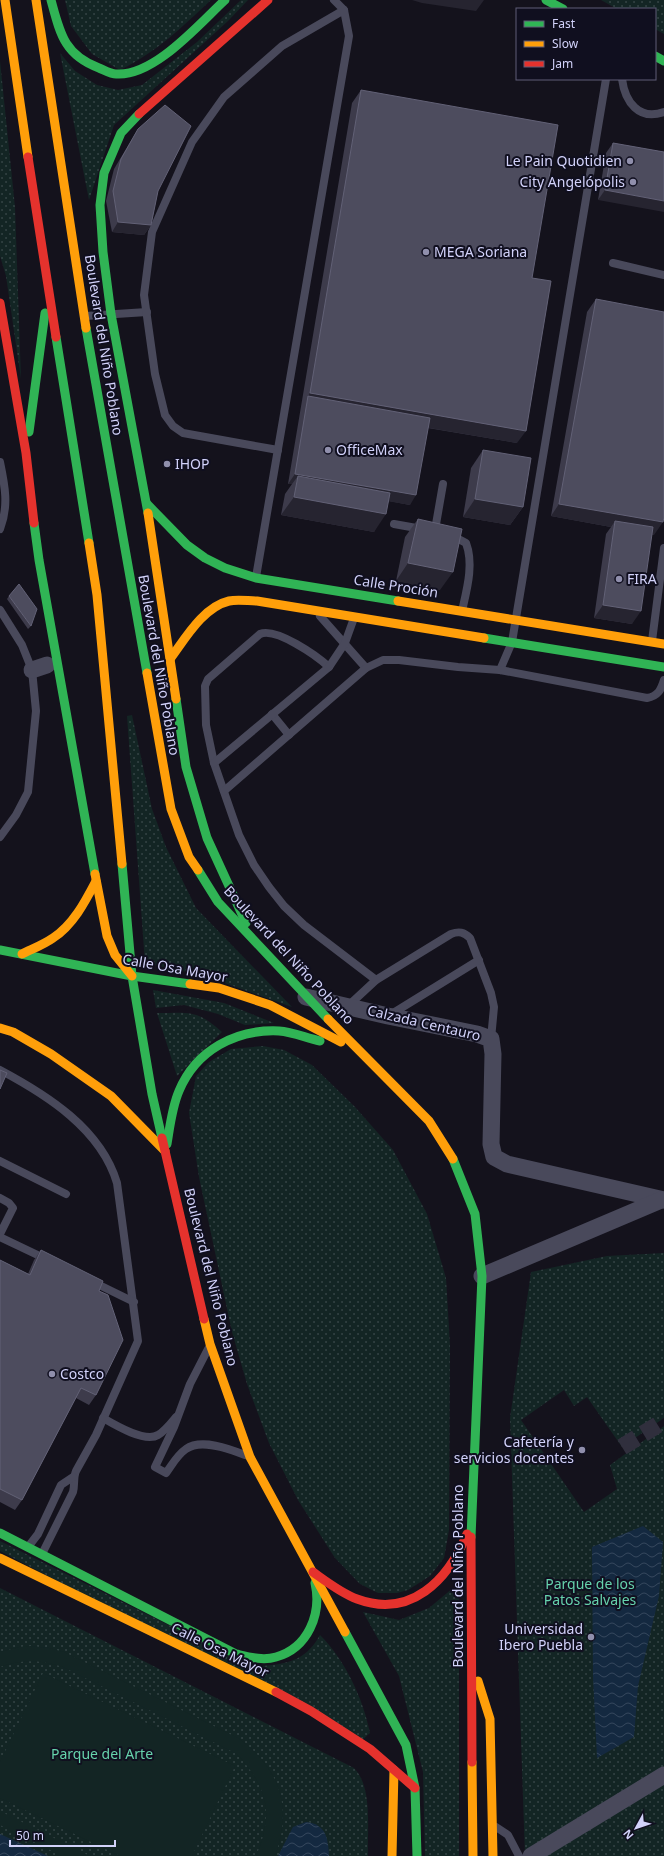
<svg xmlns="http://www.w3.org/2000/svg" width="664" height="1856" font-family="'Noto Sans',sans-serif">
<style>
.green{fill:url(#green-dots)}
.pitch{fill:#132524}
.water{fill:url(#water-waves)}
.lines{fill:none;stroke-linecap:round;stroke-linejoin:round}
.street-tunnel{stroke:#302f3d;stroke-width:17;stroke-dasharray:17 8;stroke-linecap:butt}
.lane{stroke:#49495b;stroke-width:8}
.street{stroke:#49495b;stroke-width:17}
.fast{stroke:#30b455;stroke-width:9}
.slow{stroke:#ff9f0a;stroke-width:9}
.jam{stroke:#e5322d;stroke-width:9}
.wall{fill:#3d3b4b}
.shaded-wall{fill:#262430}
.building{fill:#4d4c5e;stroke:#626176}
.poi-dot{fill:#908fac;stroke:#100f1f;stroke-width:1.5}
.labels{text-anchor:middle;stroke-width:4;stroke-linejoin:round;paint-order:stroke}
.poi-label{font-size:14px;fill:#d2d2fa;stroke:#100f1f;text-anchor:start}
.street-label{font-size:14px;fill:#d2d2fa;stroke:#100f1f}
.park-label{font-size:14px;fill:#66d2ac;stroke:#100f1f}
</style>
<defs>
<pattern id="green-dots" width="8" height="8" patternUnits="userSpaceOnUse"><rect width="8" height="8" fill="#132524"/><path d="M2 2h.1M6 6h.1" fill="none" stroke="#344445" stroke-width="1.8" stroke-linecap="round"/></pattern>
<pattern id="water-waves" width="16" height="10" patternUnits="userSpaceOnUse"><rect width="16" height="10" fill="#142940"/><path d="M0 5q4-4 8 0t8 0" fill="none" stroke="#35475c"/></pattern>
</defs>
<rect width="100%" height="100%" fill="#14121c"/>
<g class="green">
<path d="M65,0H211C181,28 158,51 120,70L92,54L71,26Z"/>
<polygon points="241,0 248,0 228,21 114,125 89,200 60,53 75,71 97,85 118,90 142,85 197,42"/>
<polygon points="601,0 664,0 664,34 655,29 655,9 617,9"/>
<polygon points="0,61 15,207 21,379 6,276 0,256"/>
<polygon points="132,715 152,809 166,847 196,908 292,1007 205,976 145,963 127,716"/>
<polygon points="153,990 224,1003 274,1023 245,1025 218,1014 184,1005 156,1008"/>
<path d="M157,1013C190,1013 196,1009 222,1032L177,1076Z"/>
<polygon points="263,1046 284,1050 312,1065 355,1107 393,1150 427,1214 446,1278 450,1345 449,1530 444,1558 430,1576 408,1590 397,1593 378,1593 360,1584 335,1558 298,1500 269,1443 247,1384 232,1332 199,1177 189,1113 196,1076 209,1062 231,1049"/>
<polygon points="664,1253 664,1418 622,1447 587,1397 574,1406 564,1390 521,1420 584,1512 617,1489 610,1465 664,1426 664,1856 525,1856 510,1418 531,1272 607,1256"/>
<path d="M0,1541L253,1667C283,1664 304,1664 320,1635C345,1660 363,1698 370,1733L362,1740L0,1551Z"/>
<polygon points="459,1583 459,1856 425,1856 423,1772 399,1676 363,1612 399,1620 429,1608"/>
<path d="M0,1588L354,1768C373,1787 367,1830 368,1856H0Z"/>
</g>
<g class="pitch">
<path d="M31,1646L49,1648L64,1652L238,1738C280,1768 293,1807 275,1856H256C274,1814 268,1788 237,1754L63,1667C38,1660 25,1659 0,1667V1652L19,1647Z"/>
<polygon points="43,1673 235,1766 192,1856 120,1856 0,1798 0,1762"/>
<polygon points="0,1811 90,1856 62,1856 0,1825"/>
</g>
<g class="water">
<polygon points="643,1526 663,1542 659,1596 638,1686 634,1737 597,1758 593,1677 592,1547"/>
<path d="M306,1822C326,1824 328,1838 329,1856H278L293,1827Z"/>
<polygon points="0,1834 48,1856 0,1856"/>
</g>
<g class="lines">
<polyline class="street-tunnel" points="622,1447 664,1421"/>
<g class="lane">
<path d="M622,79C625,102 639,121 664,112"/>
<polyline points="613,263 664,275"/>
<polyline points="85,316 147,312"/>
<polyline points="278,450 183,433 173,426 165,415 155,374 144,295 152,232 192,142 224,97 282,46 344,10"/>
<path d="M0,462C5,486 9,506 0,529"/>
<polyline points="394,524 422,529"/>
<polyline points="438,531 435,530 443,484"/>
<path d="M451,535L466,543C474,564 467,589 462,611"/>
<polyline points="256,577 349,36 344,10 334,0"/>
<polyline points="0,610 22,645 32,670 36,711 28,792 16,815 0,837"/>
<polyline points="320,616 366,668"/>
<polyline points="652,641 664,548"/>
<path d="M329,667C317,656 276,627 260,634L208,679L205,686L206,725L214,763L239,835L254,865L269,887L284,906L304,925L376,980"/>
<polyline points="500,670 512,642 606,79"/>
<polyline points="272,714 289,735"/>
<polyline points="214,763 329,667 345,643 354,618"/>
<path d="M224,791L366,668L383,660H399L458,667L500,670L647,698C658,696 661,690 664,680"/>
<path d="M348,1006L376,980L451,934C459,931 464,932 470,938L491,993L494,1007L491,1039"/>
<polyline points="390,1015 479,960"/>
<path d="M0,1070C47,1095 101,1129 117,1183L138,1341L96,1435L76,1471C73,1478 75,1485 73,1492L42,1554"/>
<polyline points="0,1161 66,1194"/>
<polyline points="0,1198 9,1203 13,1208 0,1234"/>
<polyline points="0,1237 46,1259"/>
<polyline points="91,1281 134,1302"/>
<path d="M208,1349L190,1384L174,1427L155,1467L166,1473C172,1465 177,1455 186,1449C201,1438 230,1449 245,1455"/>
<path d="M103,1418C115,1425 145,1443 158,1435C165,1431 171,1423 176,1417"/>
<polyline points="28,1547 38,1534 61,1485 73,1477"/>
<polyline points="496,1827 508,1835 519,1856"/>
</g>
<g class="street">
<polyline points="32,670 47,665"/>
<polyline points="306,997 388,1016 477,1034 491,1039 493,1054 491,1144 494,1157 507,1164 664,1200"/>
<polyline points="482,1276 661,1200"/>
<polyline points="531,1856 664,1775"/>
</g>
<g class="fast">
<path d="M51,0C60,33 64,55 99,68C104,70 111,74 116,74C154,77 199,24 225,0"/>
<polyline points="546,0 563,9"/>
<polyline points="655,56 664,61"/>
<polyline points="139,114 121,133 104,173 100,205 103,252 111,314 148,513"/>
<polyline points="86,328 147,673"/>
<polyline points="56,337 89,543"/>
<polyline points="29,432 45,313"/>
<polyline points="147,504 187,545 205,558 225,568 256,578 398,601"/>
<polyline points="34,523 39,560 95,874"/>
<polyline points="484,638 664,667"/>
<polyline points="176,699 186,767 207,838 246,923"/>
<polyline points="122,864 132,976 152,1094 162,1138"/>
<polyline points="198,870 218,902 328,1019"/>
<polyline points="0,950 132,976 190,984"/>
<path d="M167,1144C170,1126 172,1107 179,1091C196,1050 236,1029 279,1031C293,1032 306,1038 320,1041"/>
<polyline points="453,1159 475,1214 482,1276 471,1537"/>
<path d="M0,1533L236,1654C249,1657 263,1661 276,1657C308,1648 322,1614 315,1583"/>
<polyline points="345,1632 406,1745 415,1788 417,1856"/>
</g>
<g class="slow">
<polyline points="5,0 28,157"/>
<polyline points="36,0 86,328"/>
<polyline points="148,513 176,699"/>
<polyline points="89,543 97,595 122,864"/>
<polyline points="398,601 664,644"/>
<path d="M170,659C185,639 203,607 229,601C238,599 248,601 257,601L484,638"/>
<polyline points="147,673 171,809 189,857 198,870"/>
<polyline points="95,874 107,936 115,955 132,976"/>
<path d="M22,954C32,949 43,945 53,938C73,925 85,902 96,881"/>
<polyline points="190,984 219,988 270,1005 341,1042"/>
<polyline points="328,1019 429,1121 453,1159"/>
<polyline points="0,1028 13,1032 51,1054 111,1096 165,1151"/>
<polyline points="204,1319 210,1344 250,1457 345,1632"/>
<polyline points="0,1558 276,1692"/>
<polyline points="478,1681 490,1719 493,1856"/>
<polyline points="472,1762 473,1856"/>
<polyline points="392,1856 394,1770"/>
</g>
<g class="jam">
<polyline points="139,114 268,0"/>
<polyline points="28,157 56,337"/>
<polyline points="0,303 26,453 34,523"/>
<polyline points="162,1138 204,1319"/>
<polyline points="471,1537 472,1762"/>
<path d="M313,1572C327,1582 341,1593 357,1599C411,1619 448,1580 467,1534"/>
<polyline points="276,1692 311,1711 370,1749 415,1788"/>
</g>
</g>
<g class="wall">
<polygon points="361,90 532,278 517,443 428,428 410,505 389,501 374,532 281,515 285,494 292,484 288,484 352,103"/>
<polygon points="138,129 158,191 151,225 144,235 112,232 106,201 114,169"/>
<polygon points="613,143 664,152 598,200 606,153"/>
<polygon points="596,299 654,535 652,535 632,624 594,618 606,534 611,527 551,516 587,312"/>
<polygon points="483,450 523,507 510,525 463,517 471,468"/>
<polygon points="418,519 440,590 396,581 405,537"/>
<polygon points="9,596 31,626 28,629 7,599"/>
<polygon points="41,1250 99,1291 96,1395 89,1405 76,1398 22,1500 15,1510 0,1502 0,1260 28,1274 34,1260"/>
</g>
<g class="shaded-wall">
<polygon points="412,0 484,0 476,11 422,3"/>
<polygon points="605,190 664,201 664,212 598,200"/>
<polygon points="118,222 151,225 144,235 112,232"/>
<polygon points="310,393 526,431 517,443 306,407 308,396"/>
<polygon points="295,474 416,495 410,505 296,485 298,476 292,484 288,484"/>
<polygon points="294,497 386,514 374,532 281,515"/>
<polygon points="475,499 523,507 510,525 463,517"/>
<polygon points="559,504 663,522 654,535 614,528 615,521 611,527 551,516"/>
<polygon points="408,563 453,572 440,590 396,581"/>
<polygon points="603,605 641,611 632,624 594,618"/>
</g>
<g class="building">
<polygon points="361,90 558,125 532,278 551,281 526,431 310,393"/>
<polygon points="165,105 191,126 158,191 151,225 118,222 113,191 121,159 138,129"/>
<polygon points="613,143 664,152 664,201 605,190"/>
<polygon points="596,299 664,312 664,517 663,522 559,504"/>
<polygon points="308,396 430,418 416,495 295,474"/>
<polygon points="483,450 531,458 523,507 475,499"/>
<polygon points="298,476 390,493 386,514 294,497"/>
<polygon points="418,519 462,529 453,572 408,563"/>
<polygon points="615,521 653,527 641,611 603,605"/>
<polygon points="19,584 37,609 31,626 9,596"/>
<polygon points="0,1070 7,1073 0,1089"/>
<polygon points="41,1250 103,1281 99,1291 108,1295 123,1340 96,1395 81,1388 22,1500 0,1489 0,1260 30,1275"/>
</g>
<g class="poi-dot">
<circle cx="630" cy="161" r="4"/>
<circle cx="633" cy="182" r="4"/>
<circle cx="426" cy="252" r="4"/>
<circle cx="328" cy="450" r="4"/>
<circle cx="167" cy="464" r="4"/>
<circle cx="619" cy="579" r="4"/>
<circle cx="52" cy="1374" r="4"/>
<circle cx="582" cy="1450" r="4"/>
<circle cx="591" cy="1637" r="4"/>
</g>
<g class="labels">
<g class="poi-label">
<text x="622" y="166" text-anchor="end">Le Pain Quotidien</text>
<text x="625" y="187" text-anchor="end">City Angelópolis</text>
<text x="434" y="257">MEGA Soriana</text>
<text x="336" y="455">OfficeMax</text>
<text x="175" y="469">IHOP</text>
<text x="627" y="584">FIRA</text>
<text x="60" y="1379">Costco</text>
<text x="574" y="1447" text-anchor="end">Cafetería y<tspan x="574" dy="16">servicios docentes</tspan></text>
<text x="583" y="1634" text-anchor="end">Universidad<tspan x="583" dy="16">Ibero Puebla</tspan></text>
</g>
<g class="street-label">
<text transform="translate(104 345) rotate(81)" y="5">Boulevard del Niño Poblano</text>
<text transform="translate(396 586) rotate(9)" y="5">Calle Proción</text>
<text transform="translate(159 665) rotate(80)" y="5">Boulevard del Niño Poblano</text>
<text transform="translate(289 955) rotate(47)" y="5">Boulevard del Niño Poblano</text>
<text transform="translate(175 968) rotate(10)" y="5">Calle Osa Mayor</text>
<text transform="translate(424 1023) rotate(13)" y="5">Calzada Centauro</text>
<text transform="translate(211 1277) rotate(76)" y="5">Boulevard del Niño Poblano</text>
<text transform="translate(458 1576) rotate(-90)" y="5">Boulevard del Niño Poblano</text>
<text transform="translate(220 1650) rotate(26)" y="5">Calle Osa Mayor</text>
</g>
<g class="park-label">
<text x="590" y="1589">Parque de los<tspan x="590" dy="16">Patos Salvajes</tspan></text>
<text x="102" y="1759">Parque del Arte</text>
</g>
</g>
<rect x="516" y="8" width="140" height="72" fill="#100f1f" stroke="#5e5d77"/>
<rect x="524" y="21" width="20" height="6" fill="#30b455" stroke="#5e5d77"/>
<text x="552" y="28" font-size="12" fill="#d2d2fa">Fast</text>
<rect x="524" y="41" width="20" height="6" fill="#ff9f0a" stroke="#5e5d77"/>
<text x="552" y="48" font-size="12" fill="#d2d2fa">Slow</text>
<rect x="524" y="61" width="20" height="6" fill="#e5322d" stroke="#5e5d77"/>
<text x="552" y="68" font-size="12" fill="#d2d2fa">Jam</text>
<g transform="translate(636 1828) rotate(230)" stroke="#100f1f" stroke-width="3" paint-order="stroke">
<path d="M0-3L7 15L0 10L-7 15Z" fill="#d2d2fa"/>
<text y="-6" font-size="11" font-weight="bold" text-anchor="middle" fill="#d2d2fa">N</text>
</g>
<path d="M10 1840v6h105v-6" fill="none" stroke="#d2d2fa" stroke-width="2"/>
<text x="16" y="1840" font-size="12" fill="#d2d2fa" stroke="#100f1f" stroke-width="3" paint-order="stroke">50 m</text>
</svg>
